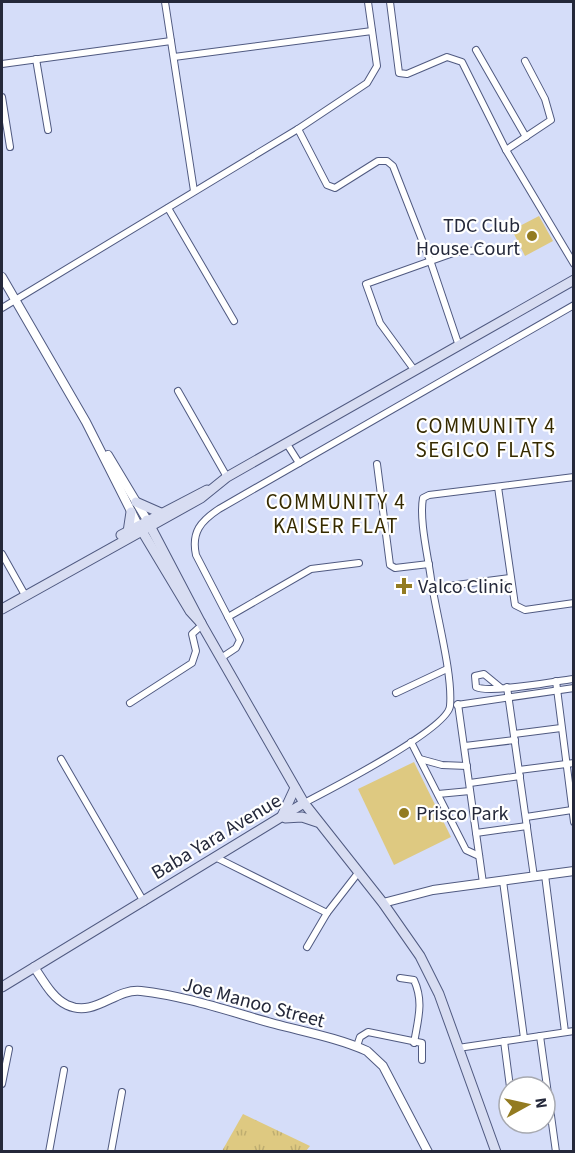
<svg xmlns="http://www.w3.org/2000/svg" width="575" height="1153" font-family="'Source Sans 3',sans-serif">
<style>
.grass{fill:#dec981}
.park{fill:url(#park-tufts)}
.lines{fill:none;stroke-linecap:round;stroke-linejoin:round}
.minor-casing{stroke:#505a81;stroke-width:8}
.tertiary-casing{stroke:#505a81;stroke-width:10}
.secondary-casing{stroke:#505a81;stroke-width:11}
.minor{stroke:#fff;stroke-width:6}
.tertiary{stroke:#fff;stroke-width:8}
.secondary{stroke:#d8ddf2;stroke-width:9}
.poi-dot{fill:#937b21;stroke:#fff;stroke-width:2}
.labels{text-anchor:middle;stroke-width:4.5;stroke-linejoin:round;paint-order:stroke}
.poi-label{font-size:20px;fill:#24283a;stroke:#fff;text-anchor:start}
.street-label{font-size:20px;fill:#24283a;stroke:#fff}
.neighbourhood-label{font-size:21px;letter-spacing:1.5px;fill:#362b00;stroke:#fff}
</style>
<defs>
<pattern id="park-tufts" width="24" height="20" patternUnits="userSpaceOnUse" patternTransform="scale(1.5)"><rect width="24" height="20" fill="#dec981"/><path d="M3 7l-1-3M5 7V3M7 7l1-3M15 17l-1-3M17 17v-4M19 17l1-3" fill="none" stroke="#bead70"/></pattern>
</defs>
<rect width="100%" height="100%" fill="#d5ddf9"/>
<g class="grass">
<polygon points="539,216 553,241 525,256 512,230"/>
<polygon points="414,762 451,837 394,865 358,789"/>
</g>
<polygon class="park" points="243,1114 310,1146 306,1151 222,1151"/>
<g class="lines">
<g class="minor-casing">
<g id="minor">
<polyline points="165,2 194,191"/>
<polyline points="390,2 399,73 407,74 447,57 462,62 506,150 574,264"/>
<polyline points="476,50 526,137"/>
<polyline points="174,57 372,31"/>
<polyline points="36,59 48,130"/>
<polyline points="2,64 171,41"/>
<polyline points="2,97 10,147"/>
<polyline points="298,129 327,185 335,188 378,161 387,161 393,166 431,263 459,346"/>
<polyline points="506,150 551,120 545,99 525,61"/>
<polyline points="168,208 234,321"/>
<polyline points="2,308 298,129 367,83 377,66 368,2"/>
<polyline points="415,371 380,323 366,284 456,252 492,249"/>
<polyline points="178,391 227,477"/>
<polyline points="287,444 299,463"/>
<polyline points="377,464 390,565 395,568 429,564"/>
<polyline points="498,487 515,605 525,610 574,603"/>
<polyline points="2,554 25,595"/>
<polyline points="433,588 510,578"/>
<polyline points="228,617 311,569 359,563"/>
<path d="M221,658L236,648L240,640L196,555C191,532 201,521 219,509L574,305"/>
<polyline points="556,681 574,822"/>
<polyline points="507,687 534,877"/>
<path d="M501,688L484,674L475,676L476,687C489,694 555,681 574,679"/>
<polyline points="396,693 447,669"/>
<polyline points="130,703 192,663 196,651 192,634 202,625"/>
<polyline points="458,704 483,883"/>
<polyline points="457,705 574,688"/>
<polyline points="514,734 561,728"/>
<polyline points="411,742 466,850 479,856"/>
<polyline points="465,746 515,740"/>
<polyline points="61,759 144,902"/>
<polyline points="420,759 442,765 467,766"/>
<polyline points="519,770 574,763"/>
<polyline points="470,783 520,776"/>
<polyline points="438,794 470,791"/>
<path d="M304,803C329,790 448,729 450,706C453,674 436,614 431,579C428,556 419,520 423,498L429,495L574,477"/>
<polyline points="526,817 572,810"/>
<polyline points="476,833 527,826"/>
<polyline points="217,858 327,913 307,947"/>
<polyline points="545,875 565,1032"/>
<polyline points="503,881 524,1038"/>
<polyline points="327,913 358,873"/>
<path d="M400,978L414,980C424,1002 418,1019 414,1043"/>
<polyline points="540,1036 556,1152"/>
<polyline points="504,1041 510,1087"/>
<polyline points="357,1046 360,1037 368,1032 422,1043 422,1060"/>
<polyline points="458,1048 574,1031"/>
<polyline points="2,1084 9,1049"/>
<polyline points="49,1152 64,1070"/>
<polyline points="111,1152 122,1092"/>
</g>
</g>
<g class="tertiary-casing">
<g id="tertiary">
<polyline points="2,277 86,422 138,525"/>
<polyline points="108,455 147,520"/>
<polyline points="383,903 433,890 574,871"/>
<path d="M34,967C43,980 52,998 67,1005C95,1018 115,988 141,991C186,996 231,1012 275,1024C305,1032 338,1038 367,1051L383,1066L428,1152"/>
</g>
</g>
<g class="secondary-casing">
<g id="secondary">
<polyline points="136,502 161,513"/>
<polyline points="147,520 202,625 304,803 383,903 420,956 439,994 496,1152"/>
<polyline points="139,526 190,611 201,623"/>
<polyline points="128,532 131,512"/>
<polyline points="121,535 207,490"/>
<polyline points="2,609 201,498 227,477 574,280"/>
<polyline points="282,816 295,788"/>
<polyline points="285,818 302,817 317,822"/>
<polyline points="2,987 304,803"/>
</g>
</g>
<use href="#minor" class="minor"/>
<use href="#tertiary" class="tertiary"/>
<use href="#secondary" class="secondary"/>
</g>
<g class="poi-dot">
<circle cx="532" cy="236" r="6"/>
<path d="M401 577h6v6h6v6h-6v6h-6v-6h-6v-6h6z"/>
<circle cx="404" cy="813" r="6"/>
</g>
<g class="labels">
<g class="poi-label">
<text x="520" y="232" text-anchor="end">TDC Club<tspan x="520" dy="23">House Court</tspan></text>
<text x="418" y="593">Valco Clinic</text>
<text x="416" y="820">Prisco Park</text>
</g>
<g class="street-label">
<text transform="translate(216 836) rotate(-31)" y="7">Baba Yara Avenue</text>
<text transform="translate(254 1002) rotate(15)" y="7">Joe Manoo Street</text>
</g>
<g class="neighbourhood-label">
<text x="486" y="433">COMMUNITY 4<tspan x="486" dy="24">SEGICO FLATS</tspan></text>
<text x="336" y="509">COMMUNITY 4<tspan x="336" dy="24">KAISER FLAT</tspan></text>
</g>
</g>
<rect width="575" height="1153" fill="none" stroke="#24283a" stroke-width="6"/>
<g transform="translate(527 1105) rotate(82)"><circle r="28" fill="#ffffff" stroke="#a7a9b0" stroke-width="1.5"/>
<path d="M0-4.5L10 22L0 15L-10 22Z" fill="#937b21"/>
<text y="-9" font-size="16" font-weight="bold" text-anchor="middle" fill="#24283a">N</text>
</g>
</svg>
